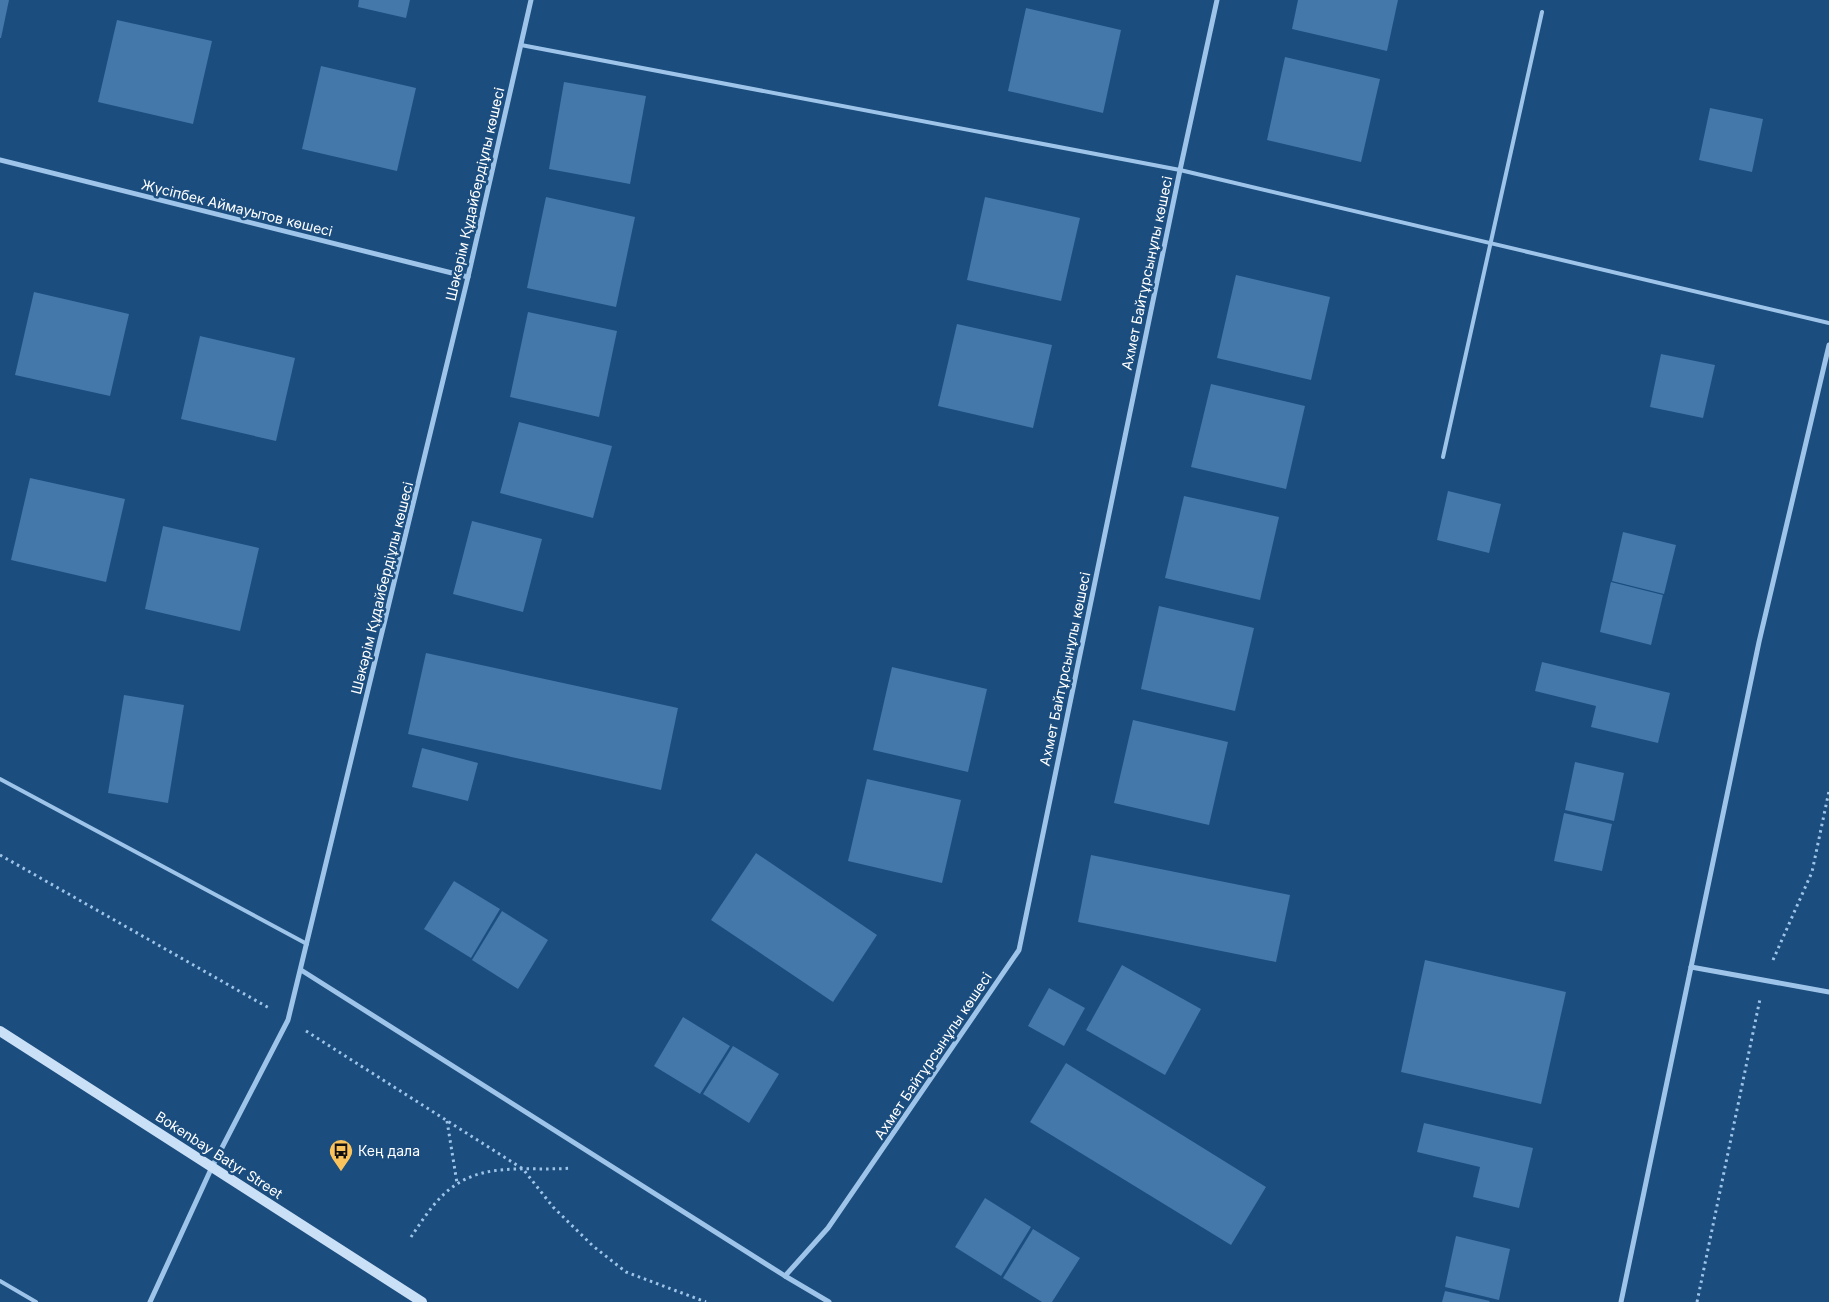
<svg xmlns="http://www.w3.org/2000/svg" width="1829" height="1302" font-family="Inter,sans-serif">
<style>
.building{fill:#47a}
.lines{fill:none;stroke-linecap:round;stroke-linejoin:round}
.path{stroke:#9ec5e9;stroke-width:3;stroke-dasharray:2.5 4;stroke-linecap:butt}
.service{stroke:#9ec5e9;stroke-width:4}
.minor{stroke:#9ec5e9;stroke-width:5}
.secondary{stroke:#cae0f7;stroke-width:10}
.labels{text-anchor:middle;stroke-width:5;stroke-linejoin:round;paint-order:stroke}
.street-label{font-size:14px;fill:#fff;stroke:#1b4d7f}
.poi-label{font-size:14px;fill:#fff;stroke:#1b4d7f;text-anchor:start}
</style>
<rect width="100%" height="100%" fill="#1b4d7f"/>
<g class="building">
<polygon points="0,0 9,0 1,38 0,38"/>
<polygon points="359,0 410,0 406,18 358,7"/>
<polygon points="1298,0 1398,0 1387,51 1292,29"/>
<polygon points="1026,8 1121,30 1103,113 1008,91"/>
<polygon points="117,20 212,41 193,124 98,102"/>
<polygon points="1285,57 1380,79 1361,162 1267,140"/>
<polygon points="321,66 416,88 397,171 302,149"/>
<polygon points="564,82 646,96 630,184 549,169"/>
<polygon points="1710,108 1763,119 1752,172 1699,160"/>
<polygon points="546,197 635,217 616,307 527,288"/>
<polygon points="985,197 1080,218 1061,301 967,280"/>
<polygon points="1236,275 1330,297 1311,380 1217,358"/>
<polygon points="34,292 129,314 110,396 15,375"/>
<polygon points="528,312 617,331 599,417 510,397"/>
<polygon points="957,324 1052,345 1033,428 938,406"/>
<polygon points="200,336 295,358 276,441 181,419"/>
<polygon points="1661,354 1715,365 1703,418 1650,407"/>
<polygon points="1211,384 1305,406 1286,489 1191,467"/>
<polygon points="519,422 612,446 593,518 500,493"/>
<polygon points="30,478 125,499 106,582 11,560"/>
<polygon points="1448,491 1501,504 1489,553 1437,540"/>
<polygon points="1184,496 1279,517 1260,600 1165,578"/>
<polygon points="472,521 542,539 523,612 453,594"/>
<polygon points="163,526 259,548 240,631 145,609"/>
<polygon points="1623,532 1676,545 1664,594 1612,581"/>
<polygon points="1611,582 1663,595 1651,645 1600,632"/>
<polygon points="1159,606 1254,628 1235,711 1141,689"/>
<polygon points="426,653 678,708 661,790 408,734"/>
<polygon points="1542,662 1670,693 1658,743 1591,727 1596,706 1535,691"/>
<polygon points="892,667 987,689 968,772 873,750"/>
<polygon points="124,695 184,705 168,803 108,793"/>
<polygon points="1133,720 1228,742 1209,825 1114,803"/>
<polygon points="422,748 478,763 468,801 412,787"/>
<polygon points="1575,762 1624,773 1614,821 1565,810"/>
<polygon points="867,779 961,800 942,883 848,861"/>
<polygon points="1564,813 1612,824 1602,871 1554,861"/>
<polygon points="756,853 877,935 833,1002 711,920"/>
<polygon points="1091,855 1290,895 1276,962 1078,922"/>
<polygon points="454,881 500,909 471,958 424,929"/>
<polygon points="502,911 548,940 518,989 472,960"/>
<polygon points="1425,960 1566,992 1541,1104 1401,1072"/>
<polygon points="1122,965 1201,1009 1165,1075 1086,1030"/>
<polygon points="1049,988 1085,1008 1064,1046 1028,1026"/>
<polygon points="683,1017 730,1046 700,1094 654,1066"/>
<polygon points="733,1046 779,1074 749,1123 703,1094"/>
<polygon points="1066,1063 1266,1187 1231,1245 1030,1122"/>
<polygon points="1424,1123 1533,1148 1519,1208 1473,1197 1480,1167 1417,1152"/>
<polygon points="985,1198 1031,1227 1001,1276 955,1247"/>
<polygon points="1033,1229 1080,1258 1052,1302 1042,1302 1003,1278"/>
<polygon points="1456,1236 1510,1249 1499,1300 1445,1287"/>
<polygon points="1445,1291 1490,1301 1489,1302 1442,1302"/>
</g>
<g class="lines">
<g class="path">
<polyline points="0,855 269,1008"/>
<polyline points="1773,960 1812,872 1829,791"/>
<polyline points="306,1031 523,1169 553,1207 593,1246 626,1272 706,1302"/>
<polyline points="447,1121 457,1183"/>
<path d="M411,1237C420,1224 429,1209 441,1197C478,1159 524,1172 572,1168"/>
<polyline points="1697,1302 1760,999"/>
</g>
<g class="service">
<polyline points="521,45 1180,170 1829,323"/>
<polyline points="1443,457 1542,12"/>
<polyline points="0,779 307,944"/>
<polyline points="0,1281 36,1302"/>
</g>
<g class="minor">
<polyline points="0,160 468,277"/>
<polyline points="1691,967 1829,992"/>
<polyline points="301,970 785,1276 829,1302"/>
<polyline points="785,1276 828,1228 1019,950 1180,170 1217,0"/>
<polyline points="150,1302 212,1167 288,1020 468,277 531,0"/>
<polyline points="1621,1302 1759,642 1829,345"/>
</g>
<polyline class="secondary" points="0,1031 422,1302"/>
</g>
<defs>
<g id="bus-pin" transform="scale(1.25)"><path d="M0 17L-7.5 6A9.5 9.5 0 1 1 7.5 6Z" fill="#fbc35b" stroke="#1b4d7f"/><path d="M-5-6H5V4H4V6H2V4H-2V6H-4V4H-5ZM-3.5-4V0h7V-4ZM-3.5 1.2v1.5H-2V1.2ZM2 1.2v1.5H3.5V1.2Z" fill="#111"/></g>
</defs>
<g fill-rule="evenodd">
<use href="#bus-pin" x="341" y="1151"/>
</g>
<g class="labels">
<g class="street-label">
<text transform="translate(475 194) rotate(-77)" y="5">Шәкәрім Құдайбердіұлы көшесі</text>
<text transform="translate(237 208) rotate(14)" y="5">Жүсіпбек Аймауытов көшесі</text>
<text transform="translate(1147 273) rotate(-78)" y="5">Ахмет Байтұрсынұлы көшесі</text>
<text transform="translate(382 588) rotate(-76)" y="5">Шәкәрім Құдайбердіұлы көшесі</text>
<text transform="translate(1065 669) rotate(-78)" y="5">Ахмет Байтұрсынұлы көшесі</text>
<text transform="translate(933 1056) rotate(-56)" y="5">Ахмет Байтұрсынұлы көшесі</text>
<text transform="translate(219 1155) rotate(33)" y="5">Bokenbay Batyr Street</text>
</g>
<g class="poi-label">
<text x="358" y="1156">Кең дала</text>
</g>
</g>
</svg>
